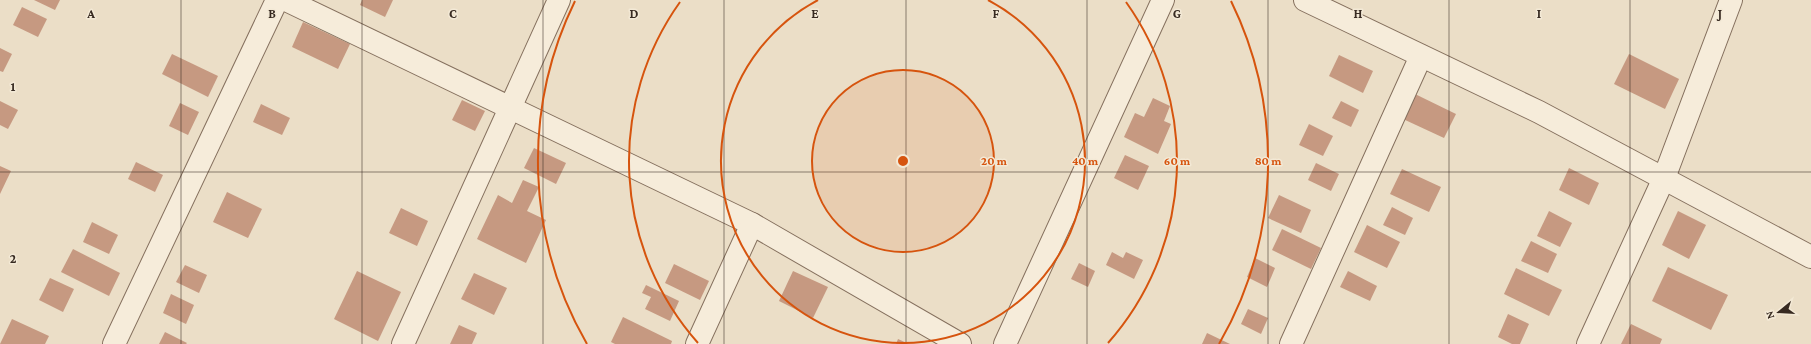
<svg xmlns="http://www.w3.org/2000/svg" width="1811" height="344" font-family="'Crimson Pro',serif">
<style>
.building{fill:#c69981}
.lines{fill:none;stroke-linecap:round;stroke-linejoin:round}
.street-casing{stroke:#85705e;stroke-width:24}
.street{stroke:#f6ecda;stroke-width:22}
.grid{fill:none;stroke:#372a21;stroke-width:1;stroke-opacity:0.55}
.ring{fill:none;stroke:#d6540e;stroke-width:2}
.grid-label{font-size:13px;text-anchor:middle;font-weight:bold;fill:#372a21;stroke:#f3e9d6;stroke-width:3;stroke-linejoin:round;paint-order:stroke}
.centre{fill:#d6540e;stroke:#f3e9d6;stroke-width:2}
.ring-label{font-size:12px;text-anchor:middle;font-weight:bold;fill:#d6540e;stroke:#f3e9d6;stroke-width:3;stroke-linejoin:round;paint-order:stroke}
</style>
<rect width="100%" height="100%" fill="#ebdec7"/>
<g class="building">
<polygon points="34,0 60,0 55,10"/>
<polygon points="362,0 393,0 385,17 360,5"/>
<polygon points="22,7 47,19 38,37 13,25"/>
<polygon points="303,22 350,44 338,69 292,47"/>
<polygon points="0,48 12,54 3,72 0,71"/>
<polygon points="172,54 218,76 208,97 162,74"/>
<polygon points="1629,54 1679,79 1665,109 1614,84"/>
<polygon points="1339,55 1373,71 1363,93 1329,76"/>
<polygon points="1415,94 1456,114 1444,138 1403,119"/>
<polygon points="1153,98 1170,106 1164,121 1171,124 1158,154 1124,137 1135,113 1144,117"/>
<polygon points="462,100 485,111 475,131 452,120"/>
<polygon points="0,101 18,110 8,129 0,125"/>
<polygon points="1341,101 1359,110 1351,127 1332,118"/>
<polygon points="180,103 199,112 188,135 169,126"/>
<polygon points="261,104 290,118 282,135 253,122"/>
<polygon points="1309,124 1333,136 1323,156 1299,145"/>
<polygon points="534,148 566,163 556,184 524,168"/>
<polygon points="1125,155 1149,166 1138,190 1114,178"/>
<polygon points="136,162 163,175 155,192 128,179"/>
<polygon points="1316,163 1339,174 1331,191 1308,180"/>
<polygon points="0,166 11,171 0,194"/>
<polygon points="1569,168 1599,183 1589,205 1559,190"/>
<polygon points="1402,169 1441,187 1429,212 1390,194"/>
<polygon points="523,180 539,187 527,211 546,220 526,263 477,239 498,195 512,203"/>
<polygon points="227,192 262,209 248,238 213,222"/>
<polygon points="1279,195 1311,210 1301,233 1268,218"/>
<polygon points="1392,207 1413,218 1405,235 1383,225"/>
<polygon points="401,208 428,221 417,246 389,233"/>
<polygon points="1549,211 1572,223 1560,247 1537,236"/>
<polygon points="1678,211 1706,225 1689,259 1662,245"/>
<polygon points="92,222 118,235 109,254 83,242"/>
<polygon points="1367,225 1400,242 1387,268 1354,252"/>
<polygon points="1282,229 1321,248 1311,269 1272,250"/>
<polygon points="1531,241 1557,254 1548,273 1521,261"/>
<polygon points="73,249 120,273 109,296 61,272"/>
<polygon points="1112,252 1123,258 1126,252 1143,260 1134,279 1106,265"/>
<polygon points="1255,258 1275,268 1267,287 1247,277"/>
<polygon points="1079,263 1095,271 1088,287 1071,279"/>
<polygon points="674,264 709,281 700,300 665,283"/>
<polygon points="185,265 207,275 199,293 176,282"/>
<polygon points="1668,267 1728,295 1711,330 1652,301"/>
<polygon points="1516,268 1562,290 1549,316 1504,294"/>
<polygon points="357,271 401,292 378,341 334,319"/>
<polygon points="793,271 828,287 813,318 779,301"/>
<polygon points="1348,271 1377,286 1370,301 1340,287"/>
<polygon points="474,273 507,288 494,315 461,299"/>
<polygon points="50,278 74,289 63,312 39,300"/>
<polygon points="646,285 679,301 670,321 645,309 651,297 642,293"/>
<polygon points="171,294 194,305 186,324 163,313"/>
<polygon points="1248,309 1268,318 1261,334 1241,324"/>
<polygon points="1508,314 1529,324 1520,344 1512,344 1498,337"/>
<polygon points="623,317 672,341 671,344 615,344 611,342"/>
<polygon points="12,319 49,336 45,344 0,344"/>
<polygon points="1631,324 1662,339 1660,344 1621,344"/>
<polygon points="459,325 477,333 472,344 450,344"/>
<polygon points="165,332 187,343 186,344 159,344"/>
<polygon points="1207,333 1230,344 1202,344"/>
<polygon points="898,339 909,344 896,344"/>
</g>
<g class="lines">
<g class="street-casing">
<g id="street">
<polyline points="286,0 752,224 960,344"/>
<polyline points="1305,0 1539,112 1811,257"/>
<polyline points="114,344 277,0"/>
<polyline points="403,344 559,0"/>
<polyline points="697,344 752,224"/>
<polyline points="1005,344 1163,0"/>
<polyline points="1291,344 1421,56"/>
<polyline points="1588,344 1664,178 1731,0"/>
</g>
</g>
<use href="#street" class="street"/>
</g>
<path class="grid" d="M181,0V344M362,0V344M543,0V344M724,0V344M906,0V344M1087,0V344M1268,0V344M1449,0V344M1630,0V344M0,172H1811"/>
<circle cx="903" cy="161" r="91" fill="#d6540e" fill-opacity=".12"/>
<g class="ring">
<circle cx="903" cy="161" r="91"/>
<path d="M988 0A182 182 0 1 1 818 0"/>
<path d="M698 343A274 274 0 0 1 680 2M1126 2A274 274 0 0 1 1108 343"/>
<path d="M587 344A365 365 0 0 1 575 1M1231 1A365 365 0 0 1 1219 344"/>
</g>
<g class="grid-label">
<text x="91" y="18">A</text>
<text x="272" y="18">B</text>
<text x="453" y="18">C</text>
<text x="634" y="18">D</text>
<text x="815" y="18">E</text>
<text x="996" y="18">F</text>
<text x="1177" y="18">G</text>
<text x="1358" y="18">H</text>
<text x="1539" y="18">I</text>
<text x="1720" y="18">J</text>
<text x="13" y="91">1</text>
<text x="13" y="263">2</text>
</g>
<circle cx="903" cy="161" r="6" class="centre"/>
<g class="ring-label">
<text x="994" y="165">20 m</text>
<text x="1085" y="165">40 m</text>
<text x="1177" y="165">60 m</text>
<text x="1268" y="165">80 m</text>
</g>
<g transform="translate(1779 312) rotate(252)" stroke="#f3e9d6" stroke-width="3" paint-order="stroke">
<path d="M0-3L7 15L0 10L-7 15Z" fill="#372a21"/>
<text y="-6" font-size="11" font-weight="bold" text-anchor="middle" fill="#372a21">N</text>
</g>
</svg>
